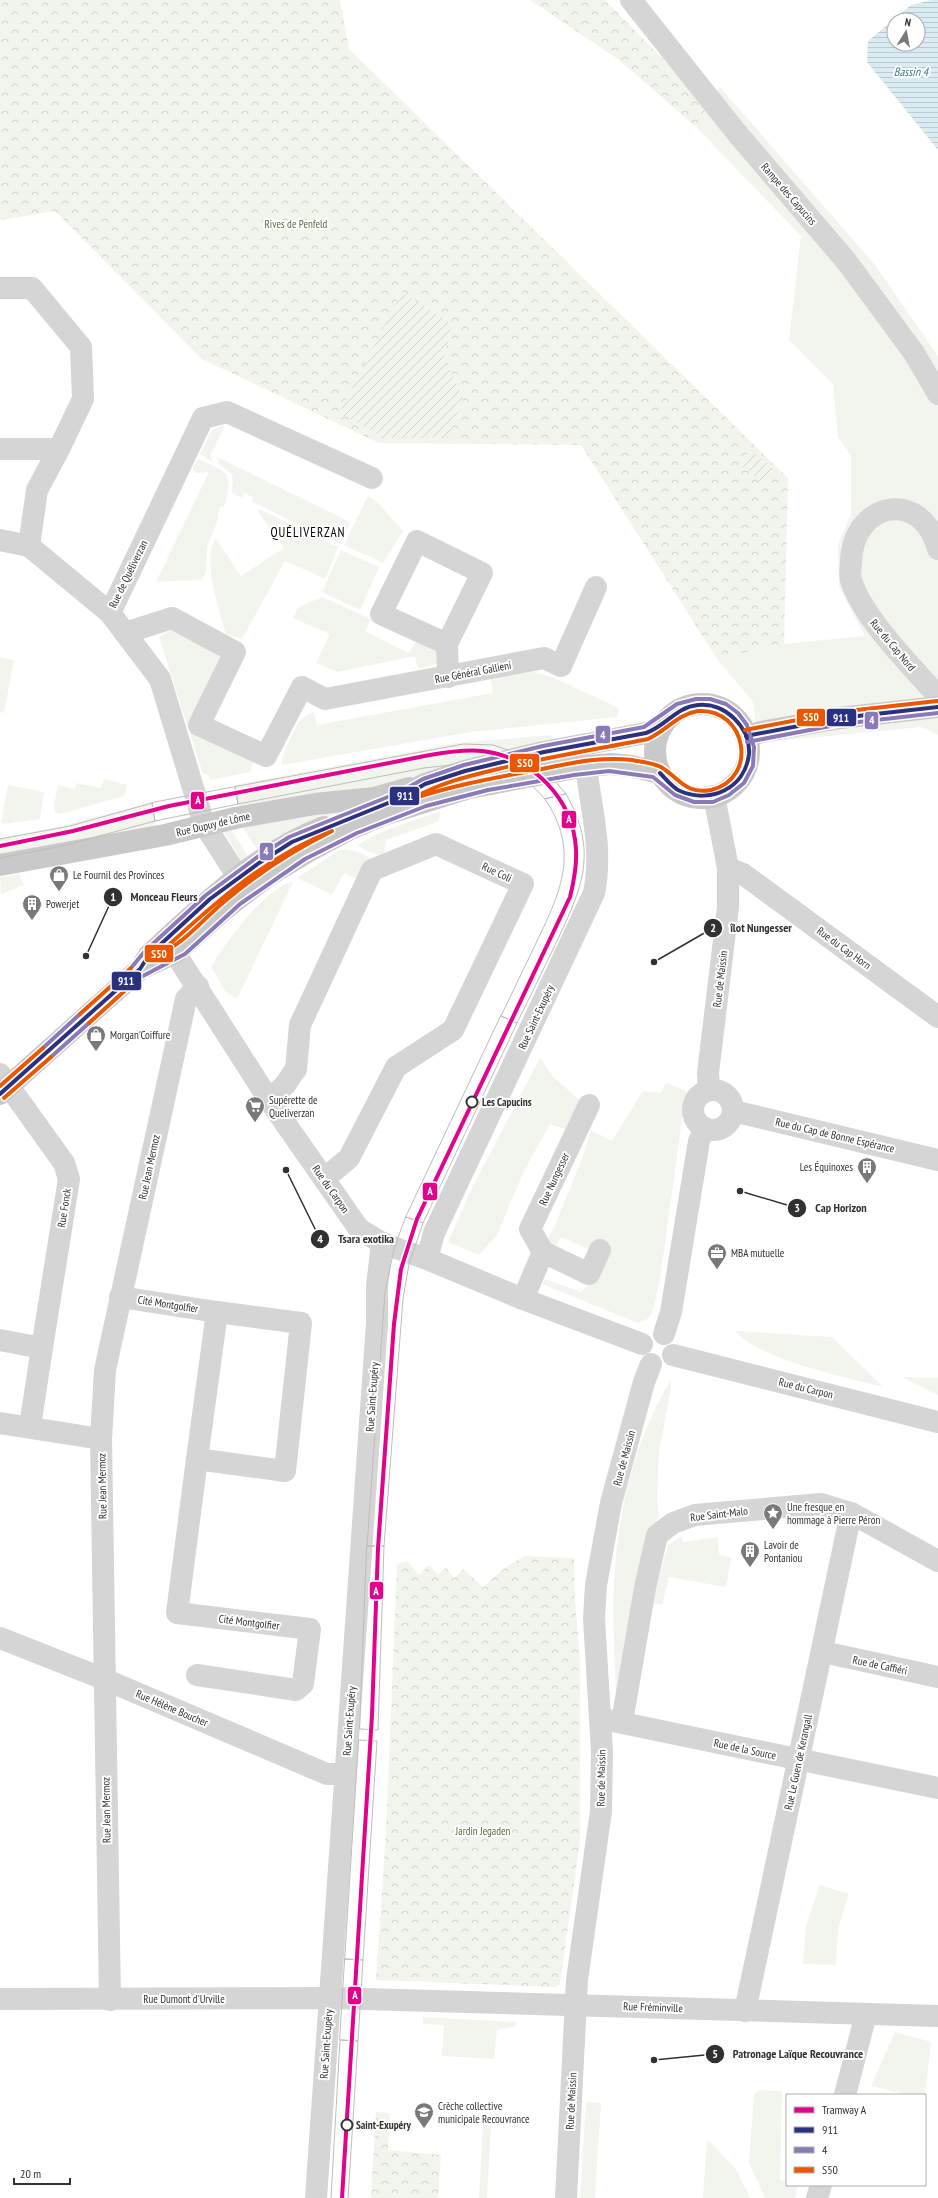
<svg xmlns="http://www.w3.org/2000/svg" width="938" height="2198" font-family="'PT Sans Narrow',sans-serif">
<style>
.grass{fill:#f2f5ed}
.park{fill:url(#park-crowns)}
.garden{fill:url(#garden-furrows)}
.water{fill:url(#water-rules);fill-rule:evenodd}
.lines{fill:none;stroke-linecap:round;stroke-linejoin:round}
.minor{stroke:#d5d5d5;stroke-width:22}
.major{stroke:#c9c9c9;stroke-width:22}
.tram{stroke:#bdbdbd;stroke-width:1}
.bus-1-casing{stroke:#fff;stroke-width:7}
.bus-2-casing{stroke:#fff;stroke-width:7}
.bus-3-casing{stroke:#fff;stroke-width:7}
.bus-1{stroke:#2a317e;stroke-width:4}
.bus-2{stroke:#8b7ab7;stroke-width:4}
.bus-3{stroke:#ea5701;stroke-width:4}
.tram-1-casing{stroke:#fff;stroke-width:7}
.tram-1{stroke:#e3028c;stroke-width:4}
.stop-dot{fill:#fff;stroke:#313131;stroke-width:2}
.labels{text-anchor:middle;stroke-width:4;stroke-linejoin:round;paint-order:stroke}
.street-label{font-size:11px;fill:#313131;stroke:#fff}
.park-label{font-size:11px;fill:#596c3e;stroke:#fff}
.poi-label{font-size:11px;fill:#313131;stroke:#fff;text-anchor:start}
.stop-label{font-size:11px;font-weight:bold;fill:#313131;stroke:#fff;text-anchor:start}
.water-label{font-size:12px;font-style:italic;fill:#3f7b92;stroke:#fff}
.quarter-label{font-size:13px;letter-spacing:1px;fill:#000;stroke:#fff}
.leader{fill:none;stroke:#313131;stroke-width:1.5}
.callout-dot{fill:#313131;stroke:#fff;stroke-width:1.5}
.mark-label{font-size:12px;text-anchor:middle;font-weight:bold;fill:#fff}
.callout-label{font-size:12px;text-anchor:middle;font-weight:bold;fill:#313131;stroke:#fff;stroke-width:4;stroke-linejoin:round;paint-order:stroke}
.line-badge{stroke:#fff;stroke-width:1.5}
.badge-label{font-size:11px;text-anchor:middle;font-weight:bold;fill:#fff}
</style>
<defs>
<pattern id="park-crowns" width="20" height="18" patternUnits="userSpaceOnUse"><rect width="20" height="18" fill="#f2f5ed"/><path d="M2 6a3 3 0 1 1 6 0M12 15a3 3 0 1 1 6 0" fill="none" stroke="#d0d2cc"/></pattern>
<pattern id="garden-furrows" width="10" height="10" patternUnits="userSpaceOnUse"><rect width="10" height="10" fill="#f2f5ed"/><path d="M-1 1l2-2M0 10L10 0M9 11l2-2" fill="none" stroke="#d0d2cc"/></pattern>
<pattern id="water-rules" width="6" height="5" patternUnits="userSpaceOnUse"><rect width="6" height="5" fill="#dbebf2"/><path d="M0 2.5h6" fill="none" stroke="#bccad0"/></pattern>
</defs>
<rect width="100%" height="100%" fill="#fff"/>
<g class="grass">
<polygon points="720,87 875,265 938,356 938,735 921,727 758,743 753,702 717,659 784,644 865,636 839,587 838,544 851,514 851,456 838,437 833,384 789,340 801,236 696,127"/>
<polygon points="221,426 225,426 210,456 213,462 200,454 212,430"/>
<polygon points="217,457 350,522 340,544 252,502 253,497 244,493 242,498 231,492 233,483 232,474 219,464"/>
<path d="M198,459C227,472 235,472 224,507L221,506L217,516L219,517L207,547L206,573L201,580L156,582L209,472L195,473L193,468Z"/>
<polygon points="368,496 379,504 403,531 383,563 344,545"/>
<path d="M259,509L338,547L325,579L285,561L242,639L226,634C220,614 201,556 216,539L241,576L284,548L257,510Z"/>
<polygon points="341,550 379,567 360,610 322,592"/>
<polygon points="322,597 371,619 365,631 409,653 416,641 438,651 442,662 418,669 415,656 337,672 316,663 330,634 293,618 299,607"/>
<polygon points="175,628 226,657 190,729 254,759 250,772 210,780 208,774 203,774 159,637"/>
<polygon points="0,657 14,660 4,713 0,712"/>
<path d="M535,672L554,678L615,706L619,710L617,717L471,732L282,765V759C289,744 296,715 314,712L317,725L493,693L490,676Z"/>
<polygon points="552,735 552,745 392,787 239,808 235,785 456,743"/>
<polygon points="104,779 127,785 124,796 60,814 55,812 54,805 58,785 75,789 76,783 101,788"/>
<polygon points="8,785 44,792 40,819 3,824 1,822"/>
<polygon points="152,802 157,831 0,860 0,838 54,828"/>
<polygon points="344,807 347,813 260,854 243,828"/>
<polygon points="440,811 439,821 386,840 384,856 369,852 357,845 381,832"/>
<polygon points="231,829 251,861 243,864 224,832 225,830"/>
<polygon points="346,849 359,852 378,862 358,879 344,873 332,895 297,878 338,851"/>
<polygon points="19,874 24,885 1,894 0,877"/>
<path d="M293,882L239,995L237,999L225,991L211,966C225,944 267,885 293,882Z"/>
<polygon points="540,1058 553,1077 581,1101 565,1129 550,1124 524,1171 497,1235 479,1255 448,1242 473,1186"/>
<polygon points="666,1083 686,1091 660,1279 654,1305 649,1318 638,1323 542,1284 545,1279 581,1292 592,1282 595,1252 561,1237 556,1246 546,1241 553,1230 582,1159 591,1130 612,1141 643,1091 661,1093"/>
<path d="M735,1331L832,1337L883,1387C845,1377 761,1360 735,1331Z"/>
<polygon points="902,1377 938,1378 938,1395"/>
<path d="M670,1381L671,1388L659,1451L657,1499L659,1516L655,1523L616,1697C615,1654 611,1611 615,1569C619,1505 637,1437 670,1381Z"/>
<polygon points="682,1536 683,1542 718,1537 719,1554 731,1558 726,1587 669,1577 662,1605 652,1603 668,1545"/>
<polygon points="820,1885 849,1894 838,1928 836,1965 803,1964 806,1926"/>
<polygon points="423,2017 516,2022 515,2026 497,2030 494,2059 442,2056 444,2025 423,2024"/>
<polygon points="895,2032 931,2042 925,2095 909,2095 871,2086"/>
<polygon points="761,2090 782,2091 780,2180 787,2182 787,2185 798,2185 795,2198 765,2198 749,2163 754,2094"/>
<polygon points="586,2102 601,2103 595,2198 580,2198"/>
<polygon points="483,2124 490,2124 491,2126 487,2198 479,2198"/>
<polygon points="707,2139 736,2169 750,2198 703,2198"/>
</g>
<g class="park">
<polygon points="0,0 340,0 349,49 788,478 784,644 717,659 581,445 379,443 202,359 55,211 0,220"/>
<polygon points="530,0 605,0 708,105 696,127 619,60"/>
<polygon points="524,1556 574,1558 575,1602 580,1658 580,1841 560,1984 555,1987 376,1980 386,1833 397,1564 407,1561 419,1575 429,1565 438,1575 446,1568 454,1578 464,1569 483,1587 505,1568"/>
<polygon points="376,2112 390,2113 388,2150 441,2155 438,2198 371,2198"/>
</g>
<g class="garden">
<polygon points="402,292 452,324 444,357 463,399 448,437 385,438 339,413"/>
<polygon points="750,450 775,470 764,485 740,464"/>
</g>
<path class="water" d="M932,0H938V150L867,62L868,41L911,5ZM894,20H918V44H894Z"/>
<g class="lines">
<g class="minor">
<polyline points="631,0 736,132 847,262 914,353 938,394"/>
<polyline points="0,288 32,288 81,347 83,399 59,449 0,449"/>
<polyline points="0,540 29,546 110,613 160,679 204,824 247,891"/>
<polyline points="29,546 37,490 59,449"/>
<path d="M938,549C922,488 853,501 851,562C851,567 849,575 851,580C862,617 912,667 938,696"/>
<polyline points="110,613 203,418 227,412 372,478"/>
<polyline points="125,633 172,618 235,652 199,725 266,756 302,687 325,699 544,658 561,666 596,587"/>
<polyline points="447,644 381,614 417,541 482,573 447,644 448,677"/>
<polyline points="728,868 743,874 938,1017"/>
<polyline points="175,953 269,1100 359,1229 382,1243 427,1259 523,1299 642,1344"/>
<polyline points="0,1074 64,1163 69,1179 42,1348"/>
<polyline points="709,1090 708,1073 728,907 728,868 714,796"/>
<circle cx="713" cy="1110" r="20"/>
<polyline points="269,1100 285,1085 296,1069 300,1025 372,870 436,844 523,884 453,1030 396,1067 349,1158 324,1179"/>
<polyline points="589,1105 530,1229 543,1252 589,1274 600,1250"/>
<polyline points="733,1111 938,1160"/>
<path d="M427,1259L434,1233L594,893C603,848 591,810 586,766"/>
<polyline points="120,1297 217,1312"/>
<polyline points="523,1299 543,1252"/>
<polygon points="217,1312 301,1323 285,1471 197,1459"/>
<polyline points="664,1334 671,1312 699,1141 705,1128"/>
<polyline points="0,1340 42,1348 30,1426"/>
<polyline points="673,1355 938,1422"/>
<polyline points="0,1423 101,1439"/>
<polyline points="197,1459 177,1613 310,1629 303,1684 296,1690 197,1675"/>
<polyline points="0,1638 104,1679 327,1774 345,1774"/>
<polyline points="823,1652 938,1677"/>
<polyline points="608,1720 938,1788"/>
<polyline points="622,1722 645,1588 657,1535 673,1523 695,1515 821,1504 851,1513 938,1561"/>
<polyline points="0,1999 330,1998 938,2016"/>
<polyline points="110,2000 101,1439 105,1370 186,999 198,986"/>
<polyline points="745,2011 851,1513"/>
<polyline points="845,2095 866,2014"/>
<polyline points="316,2198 377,1323 377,1286 382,1243"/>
<polyline points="566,2198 577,1980 601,1811 602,1752 594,1618 596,1585 611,1503 644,1382 651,1364"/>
<polyline points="817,2198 821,2185"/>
</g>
<g class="major">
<circle cx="702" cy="751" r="47"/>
<polyline points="746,736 766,731 840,718 938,707"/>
<polyline points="395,800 425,784 465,771 544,752 646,733 662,727"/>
<polyline points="0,865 165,835 235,818 315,804 374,798 409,788"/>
<path d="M144,963L149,955C201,907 256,853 324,827"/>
<polyline points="0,1094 140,969 175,953 222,911 269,875 309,851 352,828 383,815 469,788 586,766 611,764 631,766 660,773"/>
</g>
<g class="tram">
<polygon points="464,744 493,745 517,753 470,763 424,768 238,804 235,787"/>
<path d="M517,753L547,772L566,794L545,799C525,776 500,763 470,763Z"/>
<polygon points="235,787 238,804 155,821 152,803"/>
<path d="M566,794C599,852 582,888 556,943C543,970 530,997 517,1023L501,1016C513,991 525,966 537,941C561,891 580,851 545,799Z"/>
<polyline points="0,839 70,826 152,803 155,821 62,846 0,858"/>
<polygon points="501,1016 517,1023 423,1223 406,1217"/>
<polygon points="406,1217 423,1223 409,1264 403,1299 384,1546 367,1546 385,1292 394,1249"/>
<polygon points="367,1546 384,1546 378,1730 360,1729"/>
<polygon points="359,1740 377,1741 363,1960 345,1959"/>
<polygon points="345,1959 363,1960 358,2041 340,2040"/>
<polyline points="331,2198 340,2040 358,2041 348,2198"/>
</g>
<g class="bus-1-casing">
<g id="bus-1">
<polyline points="746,736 840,718 938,707"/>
<path d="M0,1094L140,969L149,955L210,899L259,863L292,842L403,797L425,784L465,771L544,752L646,733C666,726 676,707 698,705C725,702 751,728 749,754C745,789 710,804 680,791C673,788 666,779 660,773"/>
</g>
</g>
<g class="bus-2-casing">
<g id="bus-2">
<polyline points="747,742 841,724 938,713"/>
<polyline points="131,968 145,951 206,895 256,858 289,837 400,792 423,779 464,765 543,746 644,727 677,704 696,699 710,699 726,704 738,713 747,725 754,747 753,766 744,783 729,795 713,802 694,802 675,795 653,777 609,771 574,775 488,790 426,806 357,833 305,859 240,904 185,954 139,978"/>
<polyline points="43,1048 80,1014"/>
<polyline points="51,1057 89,1023"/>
</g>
</g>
<g class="bus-3-casing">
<g id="bus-3">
<path d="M698,711C747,708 759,779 711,790C686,795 679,778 661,767C653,763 641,762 632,760C599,756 568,764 536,770C494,778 453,785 412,799C439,783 469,776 498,769C548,757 598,749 648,739C666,731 678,714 698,711Z"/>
<polyline points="745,730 839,712 937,701"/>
<path d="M332,831C294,850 258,873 225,901C203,919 185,943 159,954C211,906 265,857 332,831Z"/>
<polyline points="80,1014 131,968"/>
<polyline points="89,1023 139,978"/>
<polyline points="0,1086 43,1048"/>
<polyline points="4,1098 51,1057"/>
</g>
</g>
<use href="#bus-1" class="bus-1"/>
<use href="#bus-2" class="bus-2"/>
<use href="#bus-3" class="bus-3"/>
<g class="tram-1-casing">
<path id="tram-1" d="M0,846L73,831L169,806L430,755C447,752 465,749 482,751C532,757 573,798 576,849C577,865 574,881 570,897L417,1219L401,1269L394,1324L378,1548L372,1715L342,2198"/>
</g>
<use href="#tram-1" class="tram-1"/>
</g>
<defs>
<g id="shop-pin" transform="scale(1)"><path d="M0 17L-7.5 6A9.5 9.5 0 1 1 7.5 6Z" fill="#797979" stroke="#fff"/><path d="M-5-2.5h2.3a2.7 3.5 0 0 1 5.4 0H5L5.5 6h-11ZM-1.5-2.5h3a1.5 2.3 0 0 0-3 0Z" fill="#fff"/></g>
<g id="building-pin" transform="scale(1)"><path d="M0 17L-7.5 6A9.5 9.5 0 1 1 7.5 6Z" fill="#797979" stroke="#fff"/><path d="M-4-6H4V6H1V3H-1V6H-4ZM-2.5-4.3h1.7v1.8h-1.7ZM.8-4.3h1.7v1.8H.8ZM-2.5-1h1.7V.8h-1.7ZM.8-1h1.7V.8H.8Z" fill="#fff"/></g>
<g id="supermarket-pin" transform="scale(1)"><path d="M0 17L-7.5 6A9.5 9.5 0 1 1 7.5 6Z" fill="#797979" stroke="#fff"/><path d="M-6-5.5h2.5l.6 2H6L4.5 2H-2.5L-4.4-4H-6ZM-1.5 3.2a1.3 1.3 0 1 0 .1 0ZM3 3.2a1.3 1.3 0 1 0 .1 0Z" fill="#fff"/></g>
<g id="office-pin" transform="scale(1)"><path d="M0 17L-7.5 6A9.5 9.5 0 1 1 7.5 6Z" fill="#797979" stroke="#fff"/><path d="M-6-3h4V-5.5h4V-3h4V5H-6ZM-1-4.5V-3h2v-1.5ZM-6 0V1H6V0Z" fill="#fff"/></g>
<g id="sight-pin" transform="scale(1)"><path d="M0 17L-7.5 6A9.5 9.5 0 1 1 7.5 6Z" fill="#797979" stroke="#fff"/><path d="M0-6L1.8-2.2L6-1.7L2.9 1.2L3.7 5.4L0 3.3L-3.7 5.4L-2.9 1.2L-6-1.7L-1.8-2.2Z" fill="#fff"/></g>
<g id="school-pin" transform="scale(1)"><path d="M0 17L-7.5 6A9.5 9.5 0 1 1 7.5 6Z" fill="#797979" stroke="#fff"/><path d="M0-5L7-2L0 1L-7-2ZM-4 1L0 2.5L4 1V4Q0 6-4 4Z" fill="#fff"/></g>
</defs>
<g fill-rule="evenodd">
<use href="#shop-pin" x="59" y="875"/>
<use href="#building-pin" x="32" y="904"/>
<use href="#shop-pin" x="96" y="1035"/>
<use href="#supermarket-pin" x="255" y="1106"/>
<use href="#building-pin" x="867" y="1167"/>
<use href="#office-pin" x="717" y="1253"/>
<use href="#sight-pin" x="773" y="1513"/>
<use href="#building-pin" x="750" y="1551"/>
<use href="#school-pin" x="424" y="2112"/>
</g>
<g class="stop-dot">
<circle cx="472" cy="1102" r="5.5"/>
<circle cx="347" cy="2125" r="5.5"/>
</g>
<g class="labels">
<g class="street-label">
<text transform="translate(789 194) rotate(49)" y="4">Rampe des Capucins</text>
<text transform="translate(128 574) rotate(-64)" y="4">Rue de Quéliverzan</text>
<text transform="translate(893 645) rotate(50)" y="4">Rue du Cap Nord</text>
<text transform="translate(473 672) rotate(-11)" y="4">Rue Général Gallieni</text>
<text transform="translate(213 824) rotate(-13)" y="4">Rue Dupuy de Lôme</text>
<text transform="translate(497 872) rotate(25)" y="4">Rue Coli</text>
<text transform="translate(844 948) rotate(36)" y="4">Rue du Cap Horn</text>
<text transform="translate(720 979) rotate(-83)" y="4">Rue de Maissin</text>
<text transform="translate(536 1017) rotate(-65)" y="4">Rue Saint-Exupéry</text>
<text transform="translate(835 1135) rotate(13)" y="4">Rue du Cap de Bonne Espérance</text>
<text transform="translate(149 1167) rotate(-78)" y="4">Rue Jean Mermoz</text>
<text transform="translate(554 1179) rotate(-65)" y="4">Rue Nungesser</text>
<text transform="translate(331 1189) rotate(55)" y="4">Rue du Carpon</text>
<text transform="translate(64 1208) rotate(-81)" y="4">Rue Fonck</text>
<text transform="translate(168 1304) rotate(9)" y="4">Cité Montgolfier</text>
<text transform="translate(806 1388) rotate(14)" y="4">Rue du Carpon</text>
<text transform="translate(372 1397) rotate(-86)" y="4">Rue Saint-Exupéry</text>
<text transform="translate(624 1458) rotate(-75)" y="4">Rue de Maissin</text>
<text transform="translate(102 1486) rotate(-91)" y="4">Rue Jean Mermoz</text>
<text transform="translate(719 1514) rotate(-7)" y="4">Rue Saint-Malo</text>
<text transform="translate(249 1622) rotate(7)" y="4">Cité Montgolfier</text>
<text transform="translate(880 1665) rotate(12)" y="4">Rue de Caffiéri</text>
<text transform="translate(172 1708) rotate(23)" y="4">Rue Hélène Boucher</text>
<text transform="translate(349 1721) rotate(-86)" y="4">Rue Saint-Exupéry</text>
<text transform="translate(745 1749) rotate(12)" y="4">Rue de la Source</text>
<text transform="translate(798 1762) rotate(-78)" y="4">Rue Le Guen de Kerangall</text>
<text transform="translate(601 1778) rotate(-89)" y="4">Rue de Maissin</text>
<text transform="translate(106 1810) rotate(-91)" y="4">Rue Jean Mermoz</text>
<text x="184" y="2003">Rue Dumont d'Urville</text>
<text transform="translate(653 2007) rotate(2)" y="4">Rue Fréminville</text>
<text transform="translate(326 2044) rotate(-86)" y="4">Rue Saint-Exupéry</text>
<text transform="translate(571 2101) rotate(-87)" y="4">Rue de Maissin</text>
</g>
<g class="park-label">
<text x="296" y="228">Rives de Penfeld</text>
<text x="483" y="1835">Jardin Jegaden</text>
</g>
<g class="poi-label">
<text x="73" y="879">Le Fournil des Provinces</text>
<text x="46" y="908">Powerjet</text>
<text x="110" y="1039">Morgan'Coiffure</text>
<text x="269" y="1104">Supérette de<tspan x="269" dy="13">Queliverzan</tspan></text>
<text x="853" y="1171" text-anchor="end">Les Équinoxes</text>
<text x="731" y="1257">MBA mutuelle</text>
<text x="787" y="1511">Une fresque en<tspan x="787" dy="13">hommage à Pierre Péron</tspan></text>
<text x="764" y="1549">Lavoir de<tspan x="764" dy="13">Pontaniou</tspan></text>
<text x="438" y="2110">Crèche collective<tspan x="438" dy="13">municipale Recouvrance</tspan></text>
</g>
<g class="stop-label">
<text x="482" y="1106">Les Capucins</text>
<text x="356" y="2129">Saint-Exupéry</text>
</g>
<g class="water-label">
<text x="911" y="76">Bassin 4</text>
</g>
<g class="quarter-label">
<text x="308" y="537">QUÉLIVERZAN</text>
</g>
</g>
<path class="leader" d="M86 956L113 897M654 962L713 928M740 1191L797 1208M286 1170L320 1239M654 2060L715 2054"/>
<g class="callout-dot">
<circle cx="86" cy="956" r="4"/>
<circle cx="654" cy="962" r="4"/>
<circle cx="740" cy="1191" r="4"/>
<circle cx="286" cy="1170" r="4"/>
<circle cx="654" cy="2060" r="4"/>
<circle cx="113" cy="897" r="10"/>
<circle cx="713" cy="928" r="10"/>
<circle cx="797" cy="1208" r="10"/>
<circle cx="320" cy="1239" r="10"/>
<circle cx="715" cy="2054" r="10"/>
</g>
<g class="mark-label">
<text x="113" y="901">1</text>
<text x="713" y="932">2</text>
<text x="797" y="1212">3</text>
<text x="320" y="1243">4</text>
<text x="715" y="2058">5</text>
</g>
<g class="callout-label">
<text x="164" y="901">Monceau Fleurs</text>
<text x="761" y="932">îlot Nungesser</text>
<text x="841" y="1212">Cap Horizon</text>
<text x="366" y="1243">Tsara exotika</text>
<text x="798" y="2058">Patronage Laïque Recouvrance</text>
</g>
<g class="line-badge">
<rect x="796" y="708" width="30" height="19" rx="4" fill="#ea5701"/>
<rect x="826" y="708" width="31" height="19" rx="4" fill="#2a317e"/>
<rect x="864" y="711" width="15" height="19" rx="4" fill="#8b7ab7"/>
<rect x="595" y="725" width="16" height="19" rx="4" fill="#8b7ab7"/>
<rect x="509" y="753" width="31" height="20" rx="4" fill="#ea5701"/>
<rect x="389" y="786" width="31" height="20" rx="4" fill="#2a317e"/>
<rect x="190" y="791" width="15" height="19" rx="4" fill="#e3028c"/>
<rect x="561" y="810" width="16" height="19" rx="4" fill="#e3028c"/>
<rect x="259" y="842" width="15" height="19" rx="4" fill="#8b7ab7"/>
<rect x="144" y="944" width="30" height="19" rx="4" fill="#ea5701"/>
<rect x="111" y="971" width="31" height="20" rx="4" fill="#2a317e"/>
<rect x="422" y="1182" width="16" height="19" rx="4" fill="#e3028c"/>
<rect x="369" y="1581" width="15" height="19" rx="4" fill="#e3028c"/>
<rect x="347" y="1986" width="15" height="19" rx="4" fill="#e3028c"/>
</g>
<g class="badge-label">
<text x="811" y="721">S50</text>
<text x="841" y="722">911</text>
<text x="872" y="724">4</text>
<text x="603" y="739">4</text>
<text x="525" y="767">S50</text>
<text x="405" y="800">911</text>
<text x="198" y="804">A</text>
<text x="569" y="823">A</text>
<text x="266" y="855">4</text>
<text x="159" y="958">S50</text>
<text x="126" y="985">911</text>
<text x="430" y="1195">A</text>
<text x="376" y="1595">A</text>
<text x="355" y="1999">A</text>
</g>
<rect x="786" y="2094" width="140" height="92" fill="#ffffff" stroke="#adadad"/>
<rect x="794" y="2107" width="20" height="6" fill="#e3028c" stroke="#adadad"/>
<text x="822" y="2114" font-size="12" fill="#313131">Tramway A</text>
<rect x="794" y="2127" width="20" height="6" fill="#2a317e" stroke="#adadad"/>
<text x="822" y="2134" font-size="12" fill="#313131">911</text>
<rect x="794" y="2147" width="20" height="6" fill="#8b7ab7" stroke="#adadad"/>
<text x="822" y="2154" font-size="12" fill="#313131">4</text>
<rect x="794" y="2167" width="20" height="6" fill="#ea5701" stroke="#adadad"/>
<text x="822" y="2174" font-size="12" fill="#313131">S50</text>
<g transform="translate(906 32) rotate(11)"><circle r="19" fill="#ffffff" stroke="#adadad"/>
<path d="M0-3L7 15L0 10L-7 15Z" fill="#797979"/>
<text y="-6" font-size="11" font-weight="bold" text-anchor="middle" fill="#313131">N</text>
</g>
<path d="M14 2178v6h56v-6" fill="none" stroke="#313131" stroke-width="2"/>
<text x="20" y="2178" font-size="12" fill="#313131" stroke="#ffffff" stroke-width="3" paint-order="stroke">20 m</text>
</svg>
